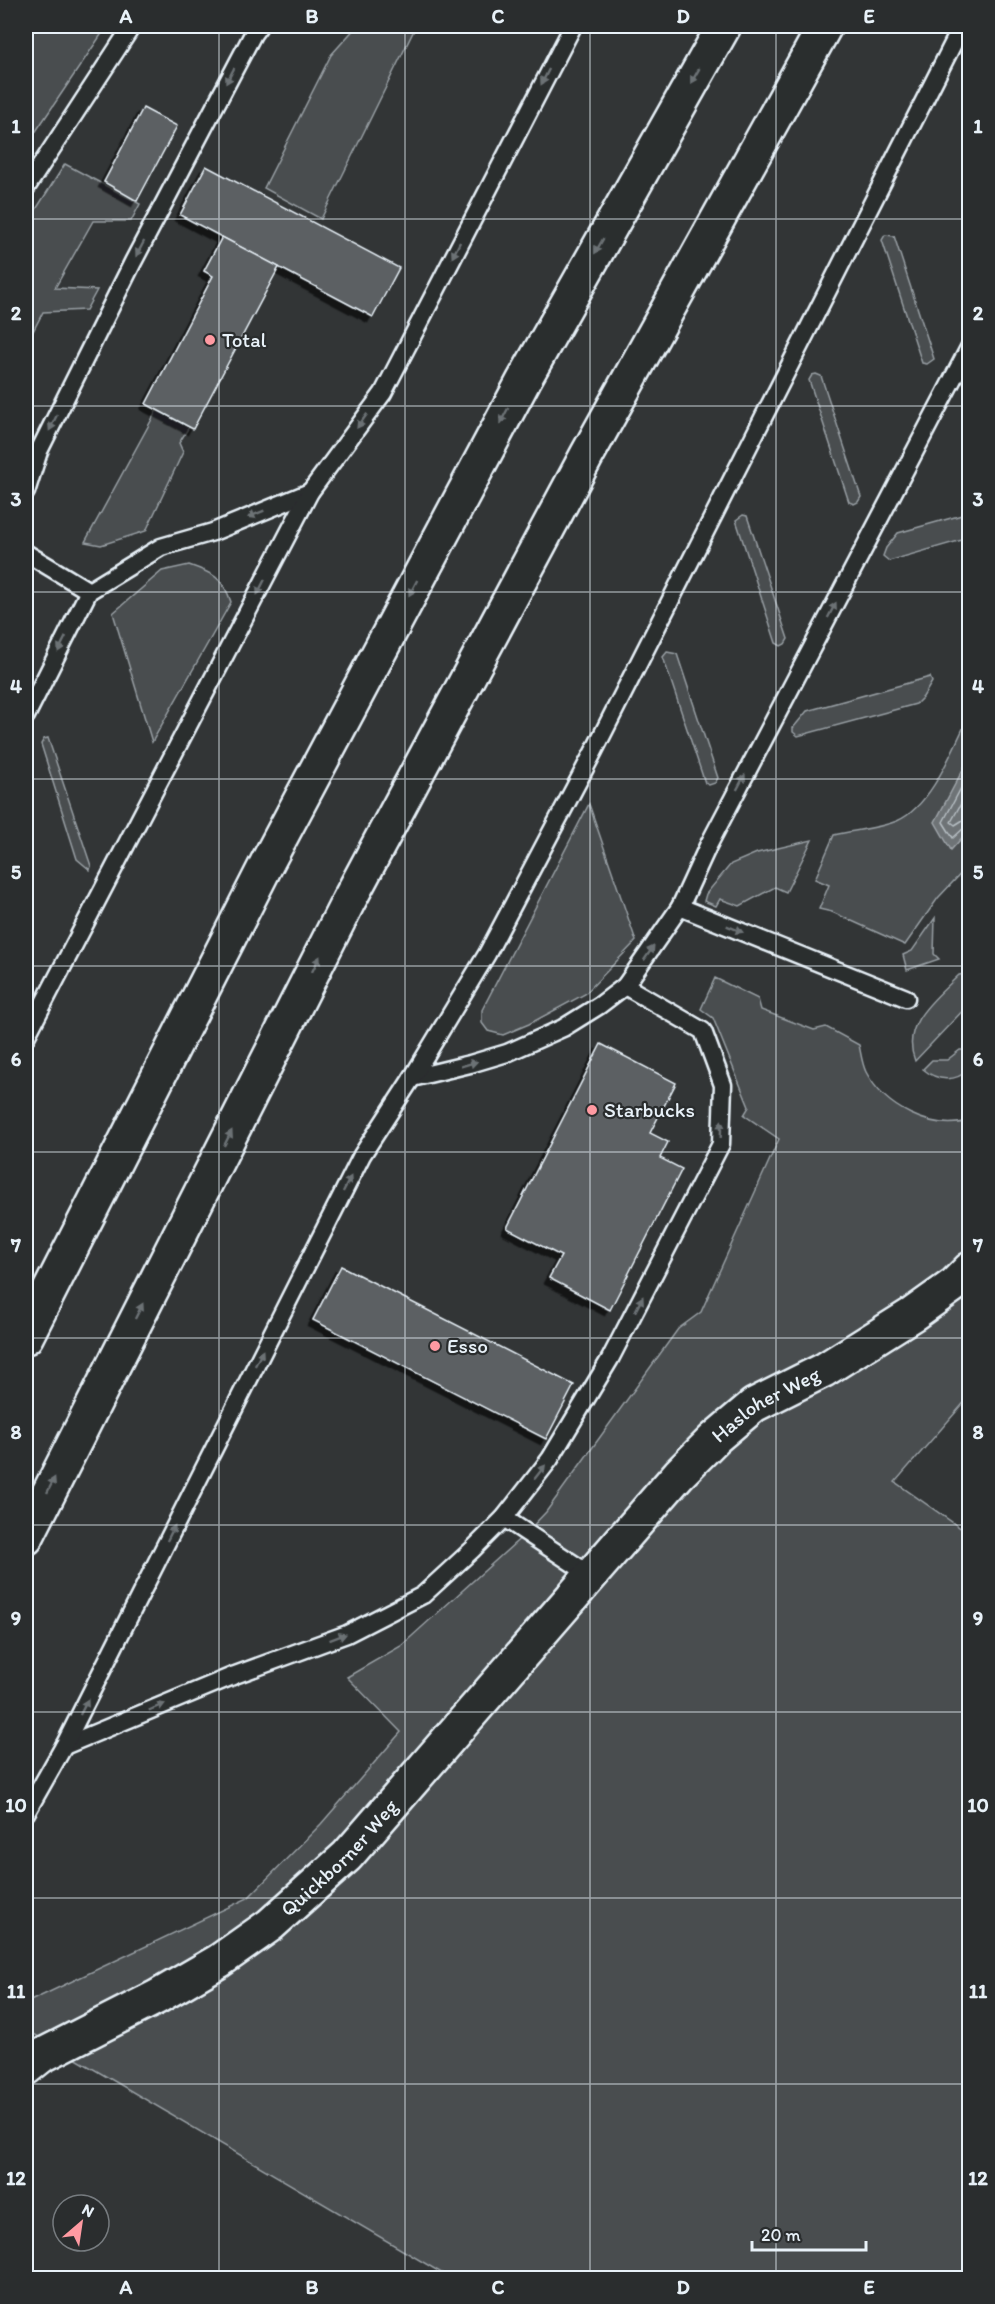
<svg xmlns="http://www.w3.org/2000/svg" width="995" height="2304" font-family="Itim,sans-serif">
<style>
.green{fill:#494d4f;stroke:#989fa4;stroke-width:1.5}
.water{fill:#6e7376;stroke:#9fa5aa;stroke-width:1.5}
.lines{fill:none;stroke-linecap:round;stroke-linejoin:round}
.shore{stroke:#b7bfc4;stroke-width:1.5}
.building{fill:#5c6063;stroke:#e8f1f8;stroke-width:1.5;filter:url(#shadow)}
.service-casing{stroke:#e8f1f8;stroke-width:21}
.minor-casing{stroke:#e8f1f8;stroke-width:38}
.motorway-casing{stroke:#e8f1f8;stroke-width:38}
.service{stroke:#2a2d2e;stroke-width:16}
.minor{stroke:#2a2d2e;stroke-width:33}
.motorway{stroke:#2a2d2e;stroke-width:33}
.oneway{fill:#6c7275}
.grid{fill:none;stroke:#e8f1f8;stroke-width:1.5;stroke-opacity:0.55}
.poi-dot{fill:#ff9aa2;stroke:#2a2d2e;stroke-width:2}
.labels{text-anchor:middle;stroke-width:4.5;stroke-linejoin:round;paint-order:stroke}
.poi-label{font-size:21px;fill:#e8f1f8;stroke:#2a2d2e;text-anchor:start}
.street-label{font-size:21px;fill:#e8f1f8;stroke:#2a2d2e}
.neatline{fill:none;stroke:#e8f1f8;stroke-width:2}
.grid-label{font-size:20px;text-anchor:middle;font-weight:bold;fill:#e8f1f8}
</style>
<defs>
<filter id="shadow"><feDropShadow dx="-5.5" dy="5.5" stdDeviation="0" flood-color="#0009"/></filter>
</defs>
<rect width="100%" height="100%" fill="#323536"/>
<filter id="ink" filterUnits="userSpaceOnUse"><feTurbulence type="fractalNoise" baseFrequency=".0167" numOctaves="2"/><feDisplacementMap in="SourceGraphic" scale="12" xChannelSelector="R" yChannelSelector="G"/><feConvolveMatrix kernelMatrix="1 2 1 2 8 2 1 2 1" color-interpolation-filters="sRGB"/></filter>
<g filter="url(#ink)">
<g class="green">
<polygon points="26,26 107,26 26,146"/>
<polygon points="357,26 416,26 321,219 264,188 331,55"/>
<polygon points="65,164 140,204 131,221 93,221 55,288 97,290 86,310 43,312 26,345 26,225"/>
<polygon points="885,235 894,236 934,359 927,364 922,363 882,240"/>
<polygon points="816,374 821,376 861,497 858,502 854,504 849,502 809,380 812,375"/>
<polygon points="157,410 189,427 179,443 183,452 146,531 101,545 85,542"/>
<polygon points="969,513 969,538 889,561 883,556 886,548 898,533"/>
<polygon points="743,515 747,516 788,639 785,644 781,646 776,643 736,520"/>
<path d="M189,565C212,573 223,577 231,602L152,742L113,613L162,571Z"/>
<polygon points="667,652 677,654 718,778 715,783 709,785 705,783 663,657"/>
<polygon points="930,677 932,682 923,697 916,704 798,736 793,732 793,728 807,711"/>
<path d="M969,716V865L938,898L905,945L832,912L819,909L829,885L815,879L834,835C854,830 877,829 897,821C932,806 953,748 969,716Z"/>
<polygon points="48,738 91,866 90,870 77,859 41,744 44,739"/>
<polygon points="589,804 636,941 585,994 529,1024 503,1035 488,1031 482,1023 482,1010"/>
<polygon points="812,840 786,892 775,887 740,906 720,899 716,906 704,901 706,894 731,864 757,853"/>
<polygon points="935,918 934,954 939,959 907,970 903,955 912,951"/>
<path d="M966,974L964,989L969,990V1004L915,1061C900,1024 935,999 959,975Z"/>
<path d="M715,978L758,999L761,1010L814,1030L826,1027L859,1045C861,1054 862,1064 866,1072C885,1108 931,1131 969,1121V1397L895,1482L969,1534V2278H450L27,2030L26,2031V2003L248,1898L321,1824L401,1732L347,1677L401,1646L525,1534L546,1512L678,1329L701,1312L779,1139L744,1115L749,1107L713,1018L701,1009Z"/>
<path d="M960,1050H969V1069C955,1083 937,1081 923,1069L932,1060H947Z"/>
</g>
<polygon class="water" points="969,758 969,830 951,850 935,822"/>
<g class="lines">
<g class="shore">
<polyline points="970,771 943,822 953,838 964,828 970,827"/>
<polyline points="970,787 951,822 955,825 963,820 970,819"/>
</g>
</g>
<g class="building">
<polygon points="143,108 177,126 137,201 104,182"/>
<polygon points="206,166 399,268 373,317 180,215"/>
<polygon points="222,237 279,267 193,429 146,404 213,276 204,271"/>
<polygon points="601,1044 676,1083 650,1133 668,1142 660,1158 682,1169 610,1310 549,1278 561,1256 507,1228"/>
<polygon points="341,1266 574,1385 546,1439 313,1320"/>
</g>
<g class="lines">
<g class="service-casing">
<g id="service">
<polyline points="26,188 132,26"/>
<polyline points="26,492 39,451 133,262 253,34 259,26"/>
<polyline points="26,553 89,591"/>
<polyline points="26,716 89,591 161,547 213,532 310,492"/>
<polyline points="680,907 906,998"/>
<polyline points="26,1037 310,492 383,393 573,26"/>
<polyline points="412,1078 470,1064 507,1053 563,1028 600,1005 625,986 680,907 708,846 970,346"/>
<polyline points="504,1518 592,1576"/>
<polyline points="64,1746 235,1675 347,1634 423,1595 472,1550 504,1518 550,1459 610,1359 721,1144 723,1085 703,1031 625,986"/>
<polyline points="26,1813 64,1746 362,1155 412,1078 487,954 594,751 962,26"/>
</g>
</g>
<g class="minor-casing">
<g id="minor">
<path id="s1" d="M26,2068L41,2056L157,1997L219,1961L270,1925L347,1856L679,1474L715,1438L754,1405L824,1370L913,1314L955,1284L970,1269"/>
</g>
</g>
<g class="motorway-casing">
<g id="motorway">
<polyline points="26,1337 268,861 524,380 724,26"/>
<polyline points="26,1538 348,902 587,455 825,26"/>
</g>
</g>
<use href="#service" class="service"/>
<use href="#minor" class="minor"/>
<use href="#motorway" class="motorway"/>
</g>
<defs><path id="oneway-solid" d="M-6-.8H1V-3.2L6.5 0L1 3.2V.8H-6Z" transform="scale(1.5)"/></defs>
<g class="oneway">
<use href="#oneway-solid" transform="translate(230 76) rotate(118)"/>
<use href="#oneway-solid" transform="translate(695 76) rotate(120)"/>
<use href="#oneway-solid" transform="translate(545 77) rotate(117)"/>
<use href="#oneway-solid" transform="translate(599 246) rotate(120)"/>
<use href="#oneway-solid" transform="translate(140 249) rotate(118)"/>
<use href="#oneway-solid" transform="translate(456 250) rotate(117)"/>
<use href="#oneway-solid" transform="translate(504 416) rotate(118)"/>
<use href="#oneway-solid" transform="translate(362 421) rotate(126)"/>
<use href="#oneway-solid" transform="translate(53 423) rotate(116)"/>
<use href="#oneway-solid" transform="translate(256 514) rotate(158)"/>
<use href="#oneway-solid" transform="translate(261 587) rotate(117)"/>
<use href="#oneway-solid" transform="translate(413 588) rotate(118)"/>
<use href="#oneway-solid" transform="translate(832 610) rotate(-62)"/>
<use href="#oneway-solid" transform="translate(62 644) rotate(117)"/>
<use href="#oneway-solid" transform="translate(741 782) rotate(-62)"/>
<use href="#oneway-solid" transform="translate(735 929) rotate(22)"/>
<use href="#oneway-solid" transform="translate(649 953) rotate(-55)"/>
<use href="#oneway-solid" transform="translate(316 964) rotate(-63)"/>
<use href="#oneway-solid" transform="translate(469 1064) rotate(-16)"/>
<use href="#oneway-solid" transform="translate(721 1129) rotate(-88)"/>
<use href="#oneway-solid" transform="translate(228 1138) rotate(-63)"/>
<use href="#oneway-solid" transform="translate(347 1184) rotate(-63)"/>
<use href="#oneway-solid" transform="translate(639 1304) rotate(-63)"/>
<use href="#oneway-solid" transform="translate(139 1311) rotate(-63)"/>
<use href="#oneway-solid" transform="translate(259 1358) rotate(-63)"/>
<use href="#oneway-solid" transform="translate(540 1472) rotate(-52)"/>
<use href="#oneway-solid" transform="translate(51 1485) rotate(-64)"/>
<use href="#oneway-solid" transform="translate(171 1533) rotate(-63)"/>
<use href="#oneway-solid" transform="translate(338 1637) rotate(-20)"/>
<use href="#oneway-solid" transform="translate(84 1707) rotate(-63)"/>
<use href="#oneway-solid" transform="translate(157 1707) rotate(-23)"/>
</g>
</g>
<path class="grid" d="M219,26V2278M405,26V2278M590,26V2278M776,26V2278M26,219H970M26,406H970M26,592H970M26,779H970M26,966H970M26,1152H970M26,1338H970M26,1525H970M26,1712H970M26,1898H970M26,2084H970"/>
<g class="poi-dot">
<circle cx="210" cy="340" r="6"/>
<circle cx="592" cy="1110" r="6"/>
<circle cx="435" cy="1346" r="6"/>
</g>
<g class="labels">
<g class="poi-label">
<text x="222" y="347">Total</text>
<text x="604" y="1117">Starbucks</text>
<text x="447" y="1353">Esso</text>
</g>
<g class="street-label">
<text dy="7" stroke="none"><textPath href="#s1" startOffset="1005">Hasloher Weg</textPath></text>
<text dy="7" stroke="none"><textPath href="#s1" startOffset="380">Quickborner Weg</textPath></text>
</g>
</g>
<rect width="995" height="2304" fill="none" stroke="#2a2d2e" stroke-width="66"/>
<g transform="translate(81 2223) rotate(29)"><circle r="28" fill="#2a2d2e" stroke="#767b7f" stroke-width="1.5"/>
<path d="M0-4.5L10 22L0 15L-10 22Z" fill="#ff9aa2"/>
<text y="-9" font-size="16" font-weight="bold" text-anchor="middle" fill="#e8f1f8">N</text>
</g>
<path d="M752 2241v9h114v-9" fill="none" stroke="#e8f1f8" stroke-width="3"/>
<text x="761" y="2241" font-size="18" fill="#e8f1f8" stroke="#2a2d2e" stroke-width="4.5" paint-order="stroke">20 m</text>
<rect x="33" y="33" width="929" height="2238" class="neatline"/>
<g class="grid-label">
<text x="126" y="23">A</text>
<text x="312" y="23">B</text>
<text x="498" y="23">C</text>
<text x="683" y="23">D</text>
<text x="869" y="23">E</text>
<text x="16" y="133">1</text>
<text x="978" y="133">1</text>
<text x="16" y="320">2</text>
<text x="978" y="320">2</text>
<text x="16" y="506">3</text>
<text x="978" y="506">3</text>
<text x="16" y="693">4</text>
<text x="978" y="693">4</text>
<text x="16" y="879">5</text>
<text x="978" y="879">5</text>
<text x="16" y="1066">6</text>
<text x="978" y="1066">6</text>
<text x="16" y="1252">7</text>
<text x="978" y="1252">7</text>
<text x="16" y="1439">8</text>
<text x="978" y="1439">8</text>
<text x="16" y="1625">9</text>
<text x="978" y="1625">9</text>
<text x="16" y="1812">10</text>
<text x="978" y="1812">10</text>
<text x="16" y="1998">11</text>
<text x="978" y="1998">11</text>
<text x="16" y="2185">12</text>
<text x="978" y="2185">12</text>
<text x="126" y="2294">A</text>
<text x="312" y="2294">B</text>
<text x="498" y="2294">C</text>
<text x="683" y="2294">D</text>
<text x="869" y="2294">E</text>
</g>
</svg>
